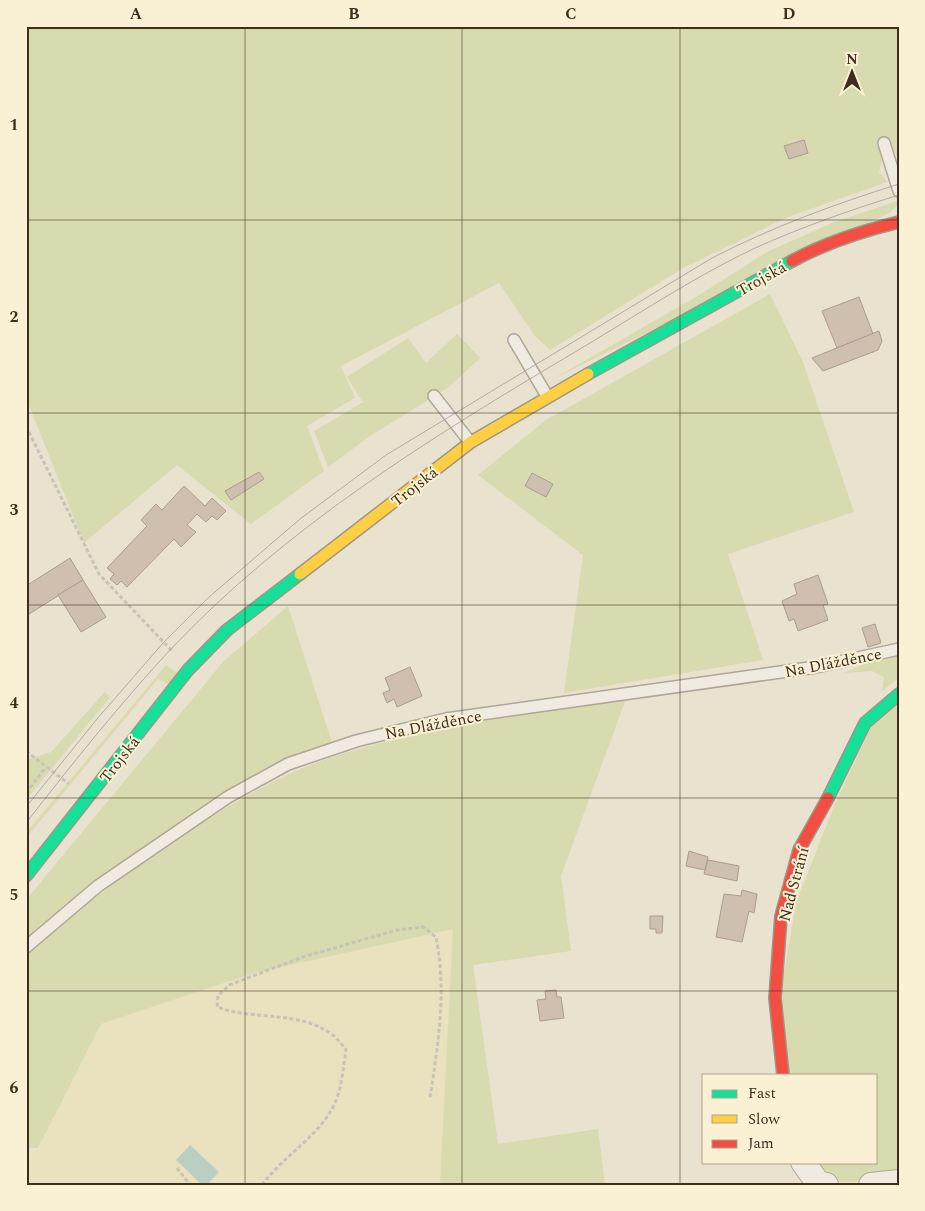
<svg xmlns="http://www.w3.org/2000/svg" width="925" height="1211" font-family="Spectral,serif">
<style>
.farmland{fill:#eae2be}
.green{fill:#d8daaf;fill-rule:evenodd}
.water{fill:#bacec2}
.building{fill:#cebfaf;stroke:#aa9d8d}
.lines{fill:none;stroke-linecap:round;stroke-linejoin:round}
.lane-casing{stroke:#aea697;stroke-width:14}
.street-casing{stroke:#aea697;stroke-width:26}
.fast-casing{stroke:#9e9688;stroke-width:14}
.slow-casing{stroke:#9e9688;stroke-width:14}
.jam-casing{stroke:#9e9688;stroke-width:14}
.path{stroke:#c9c3b7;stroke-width:3;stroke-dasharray:4 2.5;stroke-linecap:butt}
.lane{stroke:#f0ebe1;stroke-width:11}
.street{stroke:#f0ebe1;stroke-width:24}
.fast{stroke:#16e098;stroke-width:11}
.slow{stroke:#ffcf43;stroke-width:11}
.jam{stroke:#f24e42;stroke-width:11}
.tram{stroke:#afaba1;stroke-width:1}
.grid{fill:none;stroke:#3f2e1d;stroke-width:1;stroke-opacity:0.55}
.labels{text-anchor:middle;stroke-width:4;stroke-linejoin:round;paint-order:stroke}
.street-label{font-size:16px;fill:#3f2e1d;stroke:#faf0d4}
.neatline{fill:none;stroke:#3f2e1d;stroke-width:2}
.grid-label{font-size:16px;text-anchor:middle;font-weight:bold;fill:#3f2e1d}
</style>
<rect width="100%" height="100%" fill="#e9e2cf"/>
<polygon class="farmland" points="453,929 440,1185 207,1185 219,1172 176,1160 202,1185 26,1185 26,1157 38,1148 101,1024 254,973"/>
<g class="green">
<path d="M26,26H899V158L886,139L878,140L882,160L879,172L887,182L788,217L685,267L550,350L535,336L499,283L341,366L355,398L307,426L324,471L251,524L177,465L84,543L26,398ZM804,140L808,153L789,159L784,146ZM259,472L263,479L230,500L226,491Z"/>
<polygon points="897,201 897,205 891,212 553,379 696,297 767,252 832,223"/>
<path d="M770,294L803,362L854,512L728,554L763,660L564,693L583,555L478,475L546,420ZM532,473L553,484L546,497L525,486Z"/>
<polygon points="457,334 480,358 449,387 370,436 328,467 314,431 365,401 362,401 347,377 408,338 426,363"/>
<polygon points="288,606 332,743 276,764 205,806 51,917 26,938 26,900 223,662"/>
<polygon points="899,656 899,678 882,691 884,677 872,671 844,673 869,662"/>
<polygon points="166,665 179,674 170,685 158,679 26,838 26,833"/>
<polygon points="105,692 110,697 26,800 26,760 51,752"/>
<path d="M627,696L561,876L571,951L473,965L498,1144L598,1129L605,1185H440L453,929L254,973L101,1024L38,1148H26V952C108,887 192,821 285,776C322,758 364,747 404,738C477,720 552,709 627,696Z"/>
<path d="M899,702V1176C870,1175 830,1197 812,1162H876V1075H787L782,985L796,903L834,806L872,725Z"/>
</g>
<polygon class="water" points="190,1145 219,1172 207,1185 202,1185 176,1160"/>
<g class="building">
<polygon points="804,140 808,153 789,159 784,146"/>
<polygon points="859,297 873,334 837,348 822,311"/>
<polygon points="879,331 882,341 878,350 823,371 812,358"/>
<polygon points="259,472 264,479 231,500 225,491"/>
<polygon points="532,473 553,484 546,497 525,486"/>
<polygon points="184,486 205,506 212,498 226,511 217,520 212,516 206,522 197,514 187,525 196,532 181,547 174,539 127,587 121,581 117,585 110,579 114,574 107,568 147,526 141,520 156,504 162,510"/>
<polygon points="70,558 83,580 26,616 26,586"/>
<polygon points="818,575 828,604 823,605 828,620 798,631 794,619 789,621 782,601 797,594 794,584"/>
<polygon points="83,580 106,617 81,632 58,595"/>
<polygon points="875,624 881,643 868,647 862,628"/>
<polygon points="410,667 422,696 397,707 394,699 387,703 383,693 390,690 385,678"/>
<polygon points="689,851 708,857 705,870 686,866"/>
<polygon points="708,860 739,866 737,881 704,874"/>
<polygon points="742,890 757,894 754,913 749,911 742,942 716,937 724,894 741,896"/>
<polygon points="650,916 663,916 662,933 656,933 656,929 650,929"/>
<polygon points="556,990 557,997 561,997 564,1018 540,1021 537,1000 546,999 545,991"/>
</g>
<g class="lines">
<g class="lane-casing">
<g id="lane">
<polyline points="884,143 899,191"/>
<polyline points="514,340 547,396"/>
<polyline points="434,396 470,442"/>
<polyline points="26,947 98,886 228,797 288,764 356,741 446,719 816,667 899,649"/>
</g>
</g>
<g class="street-casing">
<g id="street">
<polyline points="803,1162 818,1183 826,1185"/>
<polyline points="871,1185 899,1182"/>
</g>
</g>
<g class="fast-casing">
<g id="fast">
<polyline points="588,374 792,261"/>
<polyline points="828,798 865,723 899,694"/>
<polyline points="26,876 188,670 227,630 300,574"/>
</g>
</g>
<g class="slow-casing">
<polyline id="slow" points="300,574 471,442 588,374"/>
</g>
<g class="jam-casing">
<g id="jam">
<path d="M792,261C825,243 862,231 899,222"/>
<polyline points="783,1075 775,998 781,916 799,850 828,798"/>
</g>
</g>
<g class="path">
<polyline points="26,426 99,574 172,651"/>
<polyline points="26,751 69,784"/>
<polyline points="26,793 46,767"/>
<polyline points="177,1168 190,1185"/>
<path d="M262,1185C283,1156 316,1139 333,1107C342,1090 343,1068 346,1050C317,1006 260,1023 217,1007L218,996L229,985L303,957L397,930L423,927L436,937C447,991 438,1045 430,1098"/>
</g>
<use href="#lane" class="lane"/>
<use href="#street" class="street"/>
<use href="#fast" class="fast"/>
<use href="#slow" class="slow"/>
<use href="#jam" class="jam"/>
<g class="tram">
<path d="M26,807L97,719L163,643L208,598L300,519L386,455L712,258C772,227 835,204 899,184"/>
<path d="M26,823C72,764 119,705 170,650C286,527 430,438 575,352C634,317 692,278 755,248C802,227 850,210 899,195"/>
</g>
</g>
<path class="grid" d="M245,26V1185M462,26V1185M680,26V1185M26,220H899M26,413H899M26,605H899M26,798H899M26,991H899"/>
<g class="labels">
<g class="street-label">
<text transform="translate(761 278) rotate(-29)" y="6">Trojská</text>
<text transform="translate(414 486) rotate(-38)" y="6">Trojská</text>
<text transform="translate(833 662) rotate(-11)" y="6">Na Dlážděnce</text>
<text transform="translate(433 724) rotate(-11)" y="6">Na Dlážděnce</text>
<text transform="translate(119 759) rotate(-52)" y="6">Trojská</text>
<text transform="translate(793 884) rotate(-75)" y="6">Nad Strání</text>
</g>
</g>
<rect width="925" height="1211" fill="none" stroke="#faf0d4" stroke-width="55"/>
<rect x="702" y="1074" width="175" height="90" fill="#faf0d4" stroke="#afa28b"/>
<rect x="712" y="1090" width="25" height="8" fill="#16e098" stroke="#afa28b"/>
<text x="748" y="1098" font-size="15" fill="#3f2e1d">Fast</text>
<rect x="712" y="1115" width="25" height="8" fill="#ffcf43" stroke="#afa28b"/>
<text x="748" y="1124" font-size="15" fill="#3f2e1d">Slow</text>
<rect x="712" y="1140" width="25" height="8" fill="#f24e42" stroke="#afa28b"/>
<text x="748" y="1148" font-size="15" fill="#3f2e1d">Jam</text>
<g transform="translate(852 72)" stroke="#faf0d4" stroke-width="4" paint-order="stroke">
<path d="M0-4L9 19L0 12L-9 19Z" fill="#3f2e1d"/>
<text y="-8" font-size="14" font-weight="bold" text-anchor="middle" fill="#3f2e1d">N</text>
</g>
<rect x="28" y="28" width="870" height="1156" class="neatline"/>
<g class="grid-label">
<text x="136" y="19">A</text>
<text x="354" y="19">B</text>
<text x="571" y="19">C</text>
<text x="789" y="19">D</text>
<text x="14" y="130">1</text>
<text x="14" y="322">2</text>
<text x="14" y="515">3</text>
<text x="14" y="708">4</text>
<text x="14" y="900">5</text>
<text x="14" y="1093">6</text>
</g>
</svg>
